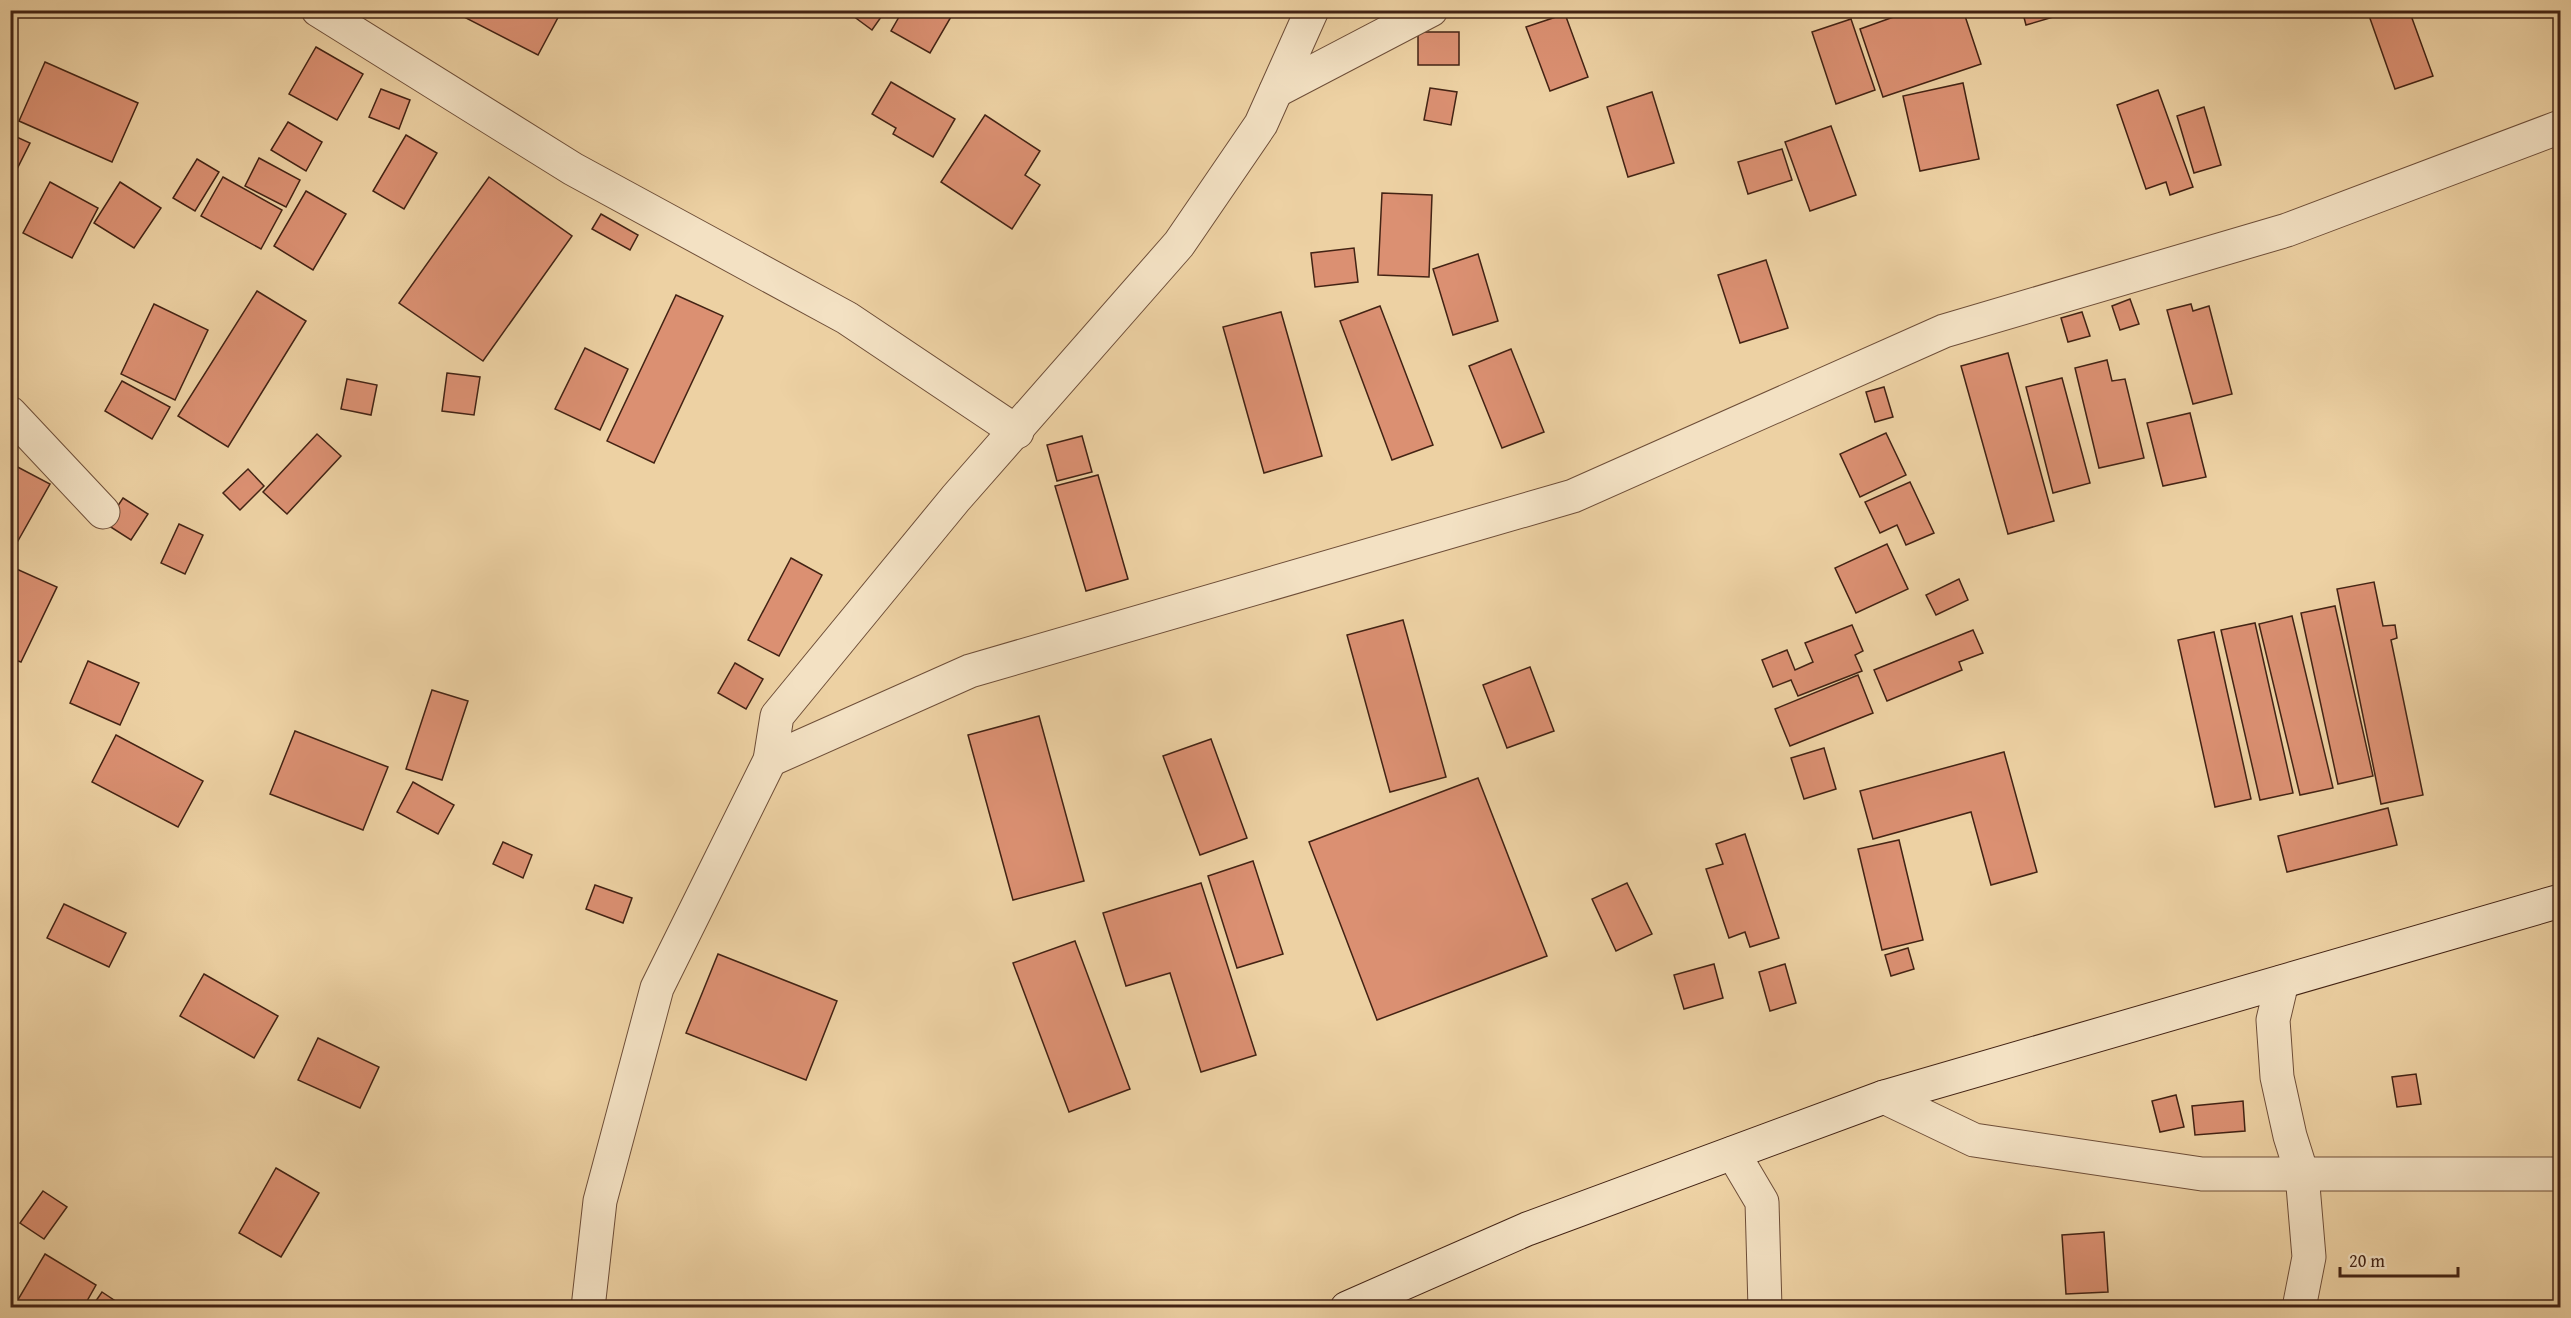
<svg xmlns="http://www.w3.org/2000/svg" width="2571" height="1318" font-family="'Gentium Book Plus',serif">
<style>
.building{fill:#db9072;stroke:#432314;stroke-width:1.5}
.lines{fill:none;stroke-linecap:round;stroke-linejoin:round}
.street-casing{stroke:#6e4e38;stroke-width:35}
.secondary-casing{stroke:#432314;stroke-width:35}
.street{stroke:#f3e1c3;stroke-width:33}
.secondary{stroke:#f3e1c3;stroke-width:33}
</style>
<rect width="100%" height="100%" fill="#edd1a3"/>
<filter id="stains"><feTurbulence type="fractalNoise" baseFrequency=".00333" numOctaves="4"/><feColorMatrix values="0 0 0 0 .2 0 0 0 0 .09 0 0 0 0 .02 0 0 0 .5 -.17"/></filter>
<radialGradient id="worn" r=".72"><stop offset=".6" stop-color="#630" stop-opacity="0"/><stop offset="1" stop-color="#630" stop-opacity=".3"/></radialGradient>
<g class="building">
<polygon points="462,10 562,10 538,55 460,15"/>
<polygon points="845,10 886,10 872,30"/>
<polygon points="903,10 955,10 930,53 891,31"/>
<polygon points="1913,10 1963,10 1981,64 1883,97 1860,29"/>
<polygon points="2022,10 2067,10 2067,13 2026,25"/>
<polygon points="2367,10 2409,10 2433,76 2395,89"/>
<polygon points="1565,14 1588,77 1550,91 1526,27"/>
<polygon points="1851,19 1875,90 1836,104 1812,32"/>
<rect x="1418" y="32" width="41" height="33"/>
<polygon points="316,47 363,74 337,120 289,94"/>
<polygon points="45,62 138,103 112,162 19,121"/>
<polygon points="891,82 955,119 933,157 893,134 896,128 872,114"/>
<polygon points="1963,83 1979,159 1920,171 1903,96"/>
<polygon points="1430,88 1457,92 1451,125 1424,120"/>
<polygon points="381,89 410,100 399,129 369,117"/>
<polygon points="2158,90 2193,187 2170,195 2166,182 2146,189 2117,105"/>
<polygon points="1652,92 1674,163 1628,177 1607,107"/>
<polygon points="2204,107 2221,165 2194,173 2177,116"/>
<polygon points="985,115 1040,151 1025,175 1040,185 1012,229 941,182"/>
<polygon points="288,122 322,142 306,171 271,150"/>
<polygon points="1831,126 1856,195 1810,211 1785,142"/>
<polygon points="10,134 30,143 13,177 10,176"/>
<polygon points="406,135 437,153 404,209 373,191"/>
<polygon points="1782,149 1792,180 1748,194 1738,162"/>
<polygon points="259,158 300,180 286,207 245,186"/>
<polygon points="197,159 219,172 195,211 173,198"/>
<polygon points="223,177 282,210 261,249 201,216"/>
<polygon points="489,177 572,236 483,361 399,303"/>
<polygon points="50,182 98,208 72,258 23,233"/>
<polygon points="120,182 161,208 134,248 94,223"/>
<polygon points="306,191 346,214 313,270 274,246"/>
<polygon points="1382,193 1432,195 1429,277 1378,275"/>
<polygon points="601,214 638,235 630,250 592,229"/>
<polygon points="1354,248 1358,282 1315,287 1311,253"/>
<polygon points="1478,254 1498,321 1453,335 1433,269"/>
<polygon points="1766,260 1788,328 1740,343 1718,275"/>
<polygon points="257,291 306,321 228,447 178,416"/>
<polygon points="676,295 723,316 654,463 607,441"/>
<polygon points="2130,299 2139,324 2120,330 2112,306"/>
<polygon points="154,304 208,330 175,400 121,374"/>
<polygon points="2191,304 2193,311 2209,306 2232,394 2193,404 2167,310"/>
<polygon points="1380,306 1433,445 1392,460 1340,321"/>
<polygon points="1281,312 1322,456 1264,473 1223,327"/>
<polygon points="2082,312 2090,336 2068,342 2061,318"/>
<polygon points="585,348 628,369 600,430 555,409"/>
<polygon points="1511,349 1544,432 1502,448 1469,366"/>
<polygon points="2008,353 2054,521 2008,534 1961,366"/>
<polygon points="2107,360 2112,381 2125,379 2144,458 2099,468 2075,368"/>
<polygon points="447,373 480,377 474,415 442,411"/>
<polygon points="2062,378 2090,483 2053,493 2026,387"/>
<polygon points="347,379 377,385 371,415 341,409"/>
<polygon points="122,381 170,407 152,439 105,411"/>
<polygon points="1884,387 1893,417 1875,422 1866,392"/>
<polygon points="2190,413 2206,477 2163,486 2147,423"/>
<polygon points="1886,433 1906,475 1860,497 1840,454"/>
<polygon points="317,434 341,456 287,514 263,492"/>
<polygon points="1082,436 1092,472 1057,481 1047,445"/>
<polygon points="10,463 50,484 10,555"/>
<polygon points="248,469 264,486 240,510 223,493"/>
<polygon points="1098,475 1128,579 1086,591 1055,486"/>
<polygon points="1910,482 1934,533 1906,545 1897,525 1880,533 1865,502"/>
<polygon points="123,498 148,514 131,540 106,524"/>
<polygon points="179,524 203,535 185,574 161,563"/>
<polygon points="1887,544 1908,589 1856,613 1835,568"/>
<polygon points="791,558 822,575 779,656 748,640"/>
<polygon points="12,567 57,587 21,662 10,658"/>
<polygon points="1959,579 1968,600 1936,615 1926,595"/>
<polygon points="2374,582 2383,626 2395,625 2397,638 2391,640 2423,795 2381,804 2337,589"/>
<polygon points="2335,606 2373,776 2338,784 2301,613"/>
<polygon points="2292,616 2333,788 2300,795 2259,624"/>
<polygon points="1403,620 1446,777 1390,792 1347,635"/>
<polygon points="2255,623 2293,793 2260,800 2221,630"/>
<polygon points="1852,625 1863,651 1855,655 1862,671 1798,696 1791,680 1773,687 1762,660 1787,650 1795,670 1813,662 1805,643"/>
<polygon points="1973,630 1983,653 1959,662 1962,670 1887,701 1874,670"/>
<polygon points="2214,632 2251,799 2215,807 2178,640"/>
<polygon points="88,661 139,683 120,725 70,703"/>
<polygon points="735,663 763,679 746,709 718,693"/>
<polygon points="1530,667 1554,731 1507,748 1483,685"/>
<polygon points="1858,675 1873,713 1790,746 1775,709"/>
<polygon points="432,690 468,701 442,780 406,769"/>
<polygon points="1039,716 1084,881 1013,900 968,735"/>
<polygon points="295,731 388,767 363,830 270,794"/>
<polygon points="116,735 203,781 178,827 92,782"/>
<polygon points="1211,739 1247,838 1200,855 1163,756"/>
<polygon points="1824,748 1836,789 1804,799 1791,758"/>
<polygon points="2004,752 2037,872 1991,885 1971,812 1873,839 1860,791"/>
<polygon points="1478,778 1547,956 1377,1020 1309,842"/>
<polygon points="413,782 454,805 438,834 397,812"/>
<polygon points="2388,808 2397,845 2287,872 2278,836"/>
<polygon points="1745,834 1779,938 1750,947 1745,932 1729,938 1706,869 1723,864 1716,844"/>
<polygon points="1899,840 1923,940 1882,950 1858,849"/>
<polygon points="503,842 532,855 523,878 493,864"/>
<polygon points="1253,861 1283,954 1237,968 1208,876"/>
<polygon points="1201,883 1256,1055 1201,1072 1170,973 1126,986 1103,913"/>
<polygon points="1627,883 1652,934 1616,951 1592,899"/>
<polygon points="595,885 632,898 623,923 586,909"/>
<polygon points="64,904 126,933 109,967 47,938"/>
<polygon points="1075,941 1130,1089 1069,1112 1013,963"/>
<polygon points="1908,948 1914,969 1891,976 1885,955"/>
<polygon points="718,954 837,1001 806,1080 686,1033"/>
<polygon points="1714,964 1723,998 1684,1009 1674,975"/>
<polygon points="1785,964 1796,1003 1770,1011 1759,972"/>
<polygon points="204,974 278,1016 254,1058 180,1016"/>
<polygon points="318,1038 379,1067 360,1108 298,1080"/>
<polygon points="2416,1074 2421,1104 2397,1107 2392,1077"/>
<polygon points="2176,1095 2184,1127 2160,1132 2152,1101"/>
<polygon points="2243,1101 2245,1131 2195,1135 2192,1106"/>
<polygon points="276,1168 319,1193 281,1257 239,1233"/>
<polygon points="43,1191 67,1207 44,1239 20,1223"/>
<polygon points="2104,1232 2108,1292 2066,1294 2062,1235"/>
<polygon points="45,1254 96,1285 83,1308 13,1308"/>
<polygon points="102,1292 126,1308 91,1308"/>
</g>
<g class="lines">
<g class="street-casing">
<g id="street">
<polyline points="318,10 573,169 847,318 1017,432"/>
<polyline points="1276,91 1431,10"/>
<polyline points="10,413 103,512"/>
<polyline points="770,760 970,671 1573,496 1944,331 2287,230 2560,127"/>
<polyline points="2282,982 2273,1020 2277,1077 2290,1136 2302,1174 2309,1257 2299,1308"/>
<polyline points="1884,1097 1974,1140 2202,1174 2560,1174"/>
<polyline points="1733,1153 1762,1202 1765,1308"/>
<polyline points="588,1308 600,1201 657,988 770,760 777,716 956,498 1179,244 1261,124 1312,10"/>
</g>
</g>
<g class="secondary-casing">
<polyline id="secondary" points="1347,1308 1527,1229 1884,1097 2560,901"/>
</g>
<use href="#street" class="street"/>
<use href="#secondary" class="secondary"/>
</g>
<rect width="2571" height="1318" fill="none" stroke="#edd1a3" stroke-width="36"/>
<rect x="12" y="12" width="2547" height="1294" fill="none" stroke="#432314" stroke-width="3"/>
<rect x="18" y="18" width="2535" height="1282" fill="none" stroke="#432314" stroke-width="1.5"/>
<path d="M2340 1267v9h118v-9" fill="none" stroke="#432314" stroke-width="3"/>
<text x="2349" y="1267" font-size="18" fill="#432314" stroke="#f3e1c3" stroke-width="4.5" paint-order="stroke">20 m</text>
<rect width="100%" height="100%" filter="url(#stains)"/>
<rect width="100%" height="100%" fill="url(#worn)"/>
</svg>
